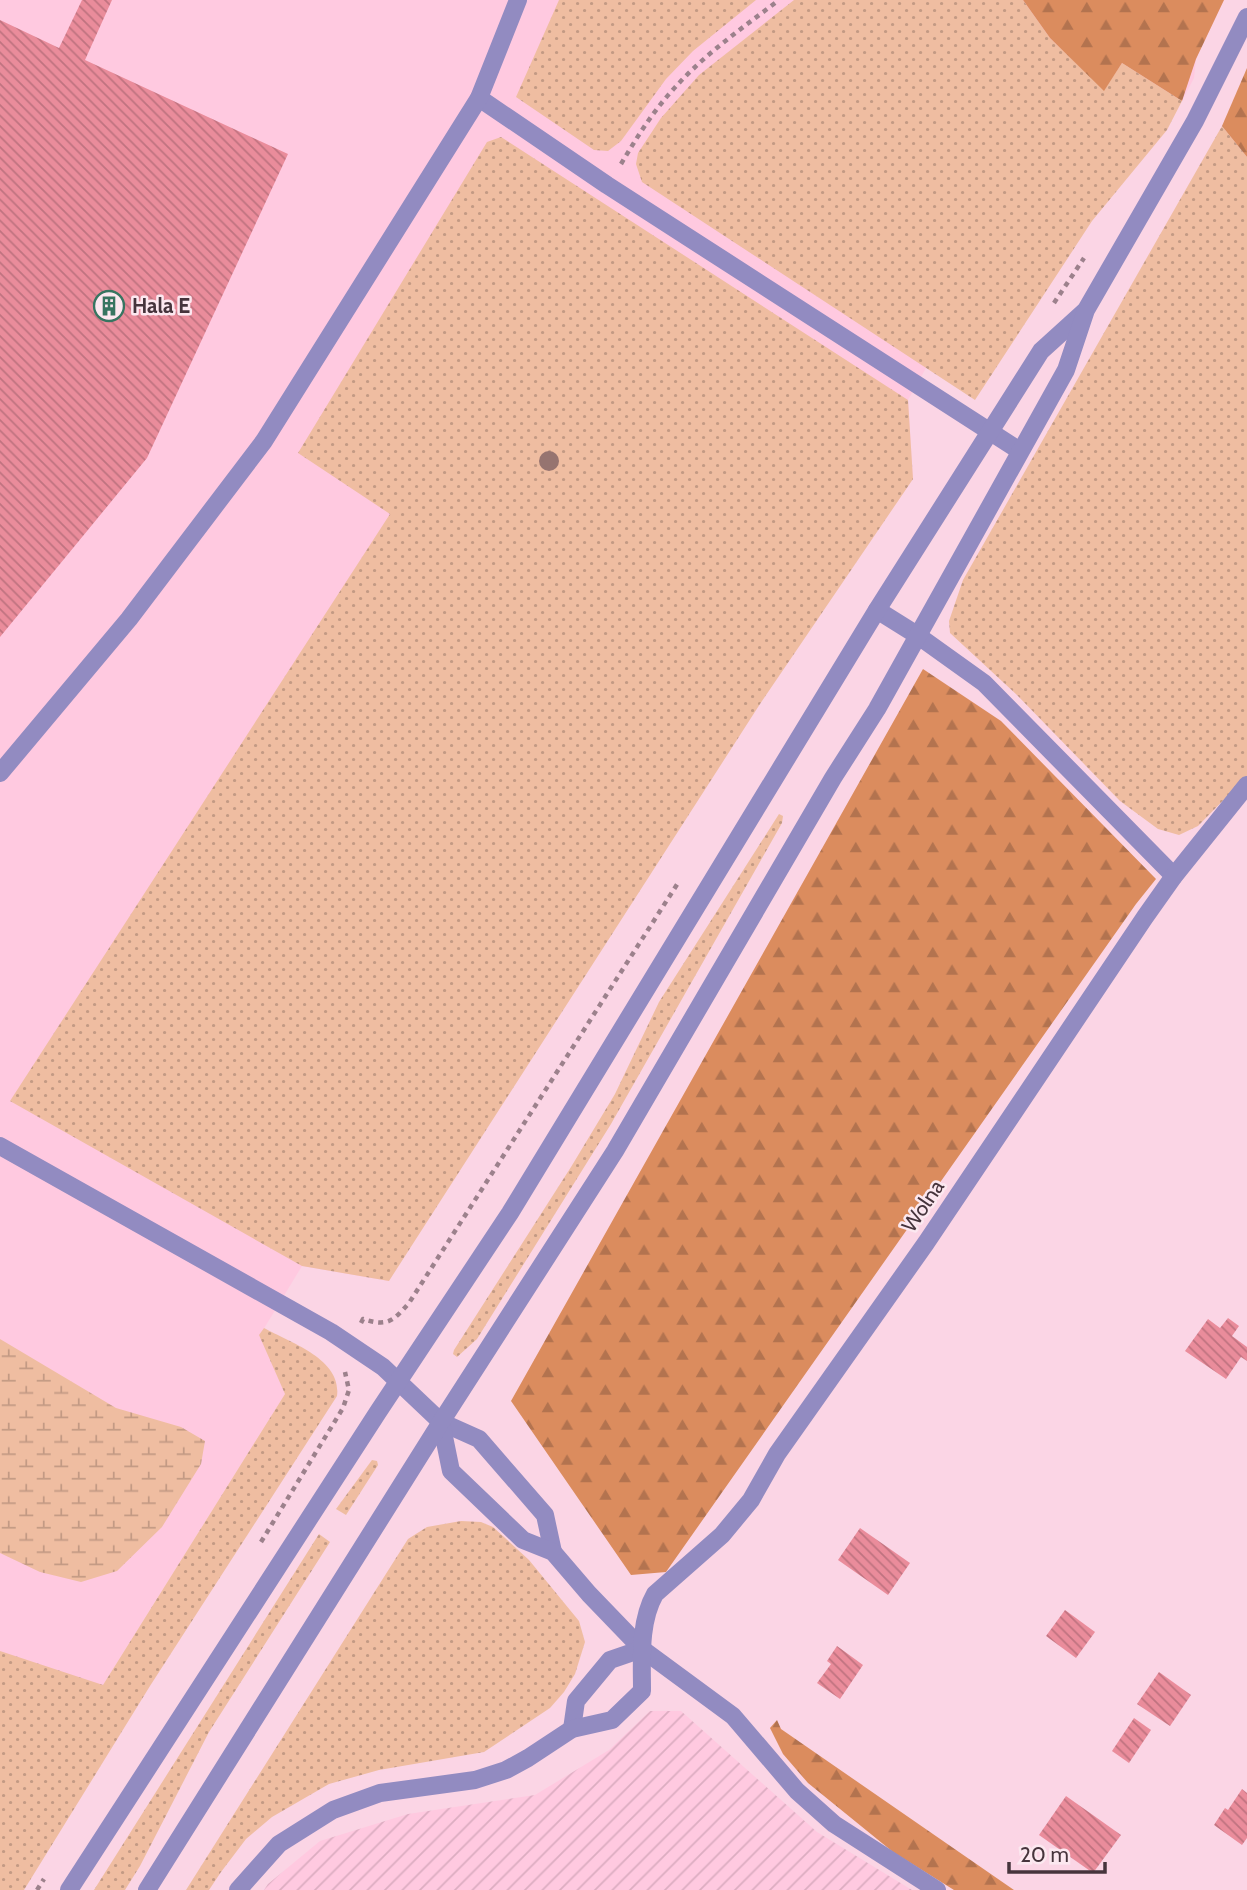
<svg xmlns="http://www.w3.org/2000/svg" width="1247" height="1890" font-family="Cabin,sans-serif">
<style>
.built{fill:#ffc9e0}
.industrial{fill:url(#industrial-furrows)}
.grass{fill:url(#grass-dots)}
.forest{fill:url(#forest-firs)}
.wetland{fill:url(#wetland-marsh)}
.building{fill:url(#building-back-hatch)}
.lines{fill:none;stroke-linecap:round;stroke-linejoin:round}
.path{stroke:#9c818c;stroke-width:4.5;stroke-dasharray:5 5;stroke-linecap:butt}
.minor{stroke:#928bc1;stroke-width:18}
.tree{fill:#967470}
.labels{text-anchor:middle;stroke-width:5;stroke-linejoin:round;paint-order:stroke}
.poi-label{font-size:21px;font-weight:bold;fill:#46343c;stroke:#fce8f0;text-anchor:start}
.street-label{font-size:21px;fill:#46343c;stroke:#fce8f0}
</style>
<defs>
<pattern id="industrial-furrows" width="10" height="10" patternUnits="userSpaceOnUse" patternTransform="scale(1.75)"><rect width="10" height="10" fill="#ffc9e0"/><path d="M-1 1l2-2M0 10L10 0M9 11l2-2" fill="none" stroke="#dcadc1"/></pattern>
<pattern id="grass-dots" width="8" height="8" patternUnits="userSpaceOnUse" patternTransform="scale(1.75)"><rect width="8" height="8" fill="#efbda1"/><path d="M2 2h.1M6 6h.1" fill="none" stroke="#c39a84" stroke-width="1.8" stroke-linecap="round"/></pattern>
<pattern id="forest-firs" width="22" height="20" patternUnits="userSpaceOnUse" patternTransform="scale(1.75)"><rect width="22" height="20" fill="#db8c5e"/><path d="M5 1l3.5 6h-7zM16 11l3.5 6h-7z" fill="#b3734f"/></pattern>
<pattern id="wetland-marsh" width="20" height="14" patternUnits="userSpaceOnUse" patternTransform="scale(1.75)"><rect width="20" height="14" fill="#efbda1"/><path d="M1 5h8M5 5V1M11 12h8M15 12V8" fill="none" stroke="#c39a84"/></pattern>
<pattern id="building-back-hatch" width="6" height="6" patternUnits="userSpaceOnUse" patternTransform="scale(1.75)"><rect width="6" height="6" fill="#ea8c9b"/><path d="M-1 5l2 2M0 0l6 6M5-1l2 2" fill="none" stroke="#bf7380"/></pattern>
</defs>
<rect width="100%" height="100%" fill="#fbd5e5"/>
<polygon class="built" points="0,0 1224,0 1196,59 1194,78 1182,101 1123,63 926,368 908,400 913,479 726,686 389,1281 302,1266 260,1335 285,1394 103,1685 0,1857"/>
<polygon class="industrial" points="650,1711 681,1711 817,1832 912,1890 264,1890 268,1884 320,1841 408,1814 535,1795 609,1750"/>
<g class="grass">
<polygon points="559,0 756,0 693,51 666,79 621,141 608,151 594,150 516,97"/>
<polygon points="794,0 1023,0 1050,38 1104,90 1122,63 1182,101 1167,130 1092,221 975,400 642,182 636,164 638,153 661,118 699,75"/>
<polygon points="1222,126 1247,157 1247,776 1198,826 1179,835 1158,829 1120,801 1017,695 950,633 949,621 963,580"/>
<polygon points="501,137 908,400 913,479 760,704 389,1281 302,1266 10,1101 390,514 298,453 487,142"/>
<polygon points="779,814 783,816 782,823 611,1124 477,1339 457,1357 453,1354 454,1350 571,1167 615,1094 659,1002"/>
<path d="M264,1328C291,1343 342,1359 337,1396L150,1686L24,1890H0V1651L103,1685L285,1394L259,1335Z"/>
<polygon points="372,1460 377,1461 378,1465 346,1515 336,1509"/>
<polygon points="461,1521 481,1522 493,1527 529,1560 579,1621 585,1642 575,1674 564,1692 550,1708 484,1752 379,1770 329,1784 272,1817 246,1839 221,1872 209,1890 186,1890 408,1539 427,1527"/>
<polygon points="319,1534 330,1542 209,1732 140,1866 125,1890 94,1890"/>
</g>
<g class="forest">
<polygon points="1023,0 1224,0 1196,59 1182,101 1122,63 1104,91 1050,38"/>
<polygon points="1247,68 1247,157 1222,126"/>
<polygon points="923,669 1001,721 1156,879 1136,904 666,1572 631,1575 511,1401"/>
<polygon points="777,1720 781,1729 1014,1890 954,1890 893,1852 808,1783 783,1754 770,1728"/>
</g>
<polygon class="wetland" points="0,1339 116,1408 181,1427 205,1441 201,1464 162,1527 117,1571 81,1582 40,1572 0,1553"/>
<g class="building">
<polygon points="82,0 112,0 85,60 288,154 147,458 0,637 0,20 59,48"/>
<polygon points="1228,1318 1239,1326 1232,1336 1247,1347 1247,1361 1241,1357 1226,1379 1185,1351 1208,1319 1220,1328"/>
<polygon points="860,1528 910,1563 888,1595 838,1560"/>
<polygon points="1065,1610 1095,1632 1076,1658 1046,1636"/>
<polygon points="837,1646 863,1665 840,1699 817,1683 831,1664 827,1661"/>
<polygon points="1159,1672 1191,1695 1170,1726 1137,1704"/>
<polygon points="1134,1718 1151,1730 1129,1763 1112,1751"/>
<polygon points="1242,1789 1247,1793 1247,1838 1242,1845 1214,1825 1225,1808 1228,1810"/>
<polygon points="1066,1796 1121,1835 1093,1873 1039,1835"/>
</g>
<g class="lines">
<g class="path">
<path d="M621,164C636,139 651,114 671,92C702,56 741,29 779,0"/>
<polyline points="1054,303 1084,258"/>
<path d="M361,1323L363,1319C388,1327 393,1321 409,1303L678,883"/>
<polyline points="261,1542 343,1408 349,1390 345,1372"/>
<polyline points="37,1890 44,1879"/>
</g>
<g class="minor">
<polyline points="479,98 607,185 1020,451"/>
<polyline points="877,610 917,635 984,683 1174,876"/>
<polyline points="0,773 129,619 264,441 479,98 518,0"/>
<polyline points="0,1146 331,1332 383,1367 441,1422 479,1439 545,1515 553,1552"/>
<polyline points="441,1422 451,1471 523,1540 553,1552 589,1594 642,1649 733,1716 797,1791 834,1824 937,1890"/>
<polyline points="572,1729 576,1701 610,1660 642,1649"/>
<polyline points="69,1890 378,1412 510,1213 877,610 1041,351 1084,312"/>
<polyline points="147,1890 441,1422 615,1151 833,778 877,709 1066,370 1086,310 1195,121 1247,17"/>
<path d="M238,1890L279,1844L333,1810L380,1793L475,1780L506,1770L528,1758L572,1729L612,1720L642,1691C642,1660 639,1622 655,1594L722,1535L751,1500L777,1454L926,1243L1145,917L1174,876L1247,785"/>
</g>
</g>
<circle class="tree" cx="549" cy="461" r="10"/>
<defs>
<g id="building-ring" transform="scale(1.575)"><circle r="9.5" fill="#fce8f0" stroke="#377561" stroke-width="1.5"/><path d="M-4-6H4V6H1V3H-1V6H-4ZM-2.5-4.3h1.7v1.8h-1.7ZM.8-4.3h1.7v1.8H.8ZM-2.5-1h1.7V.8h-1.7ZM.8-1h1.7V.8H.8Z" fill="#377561"/></g>
</defs>
<g fill-rule="evenodd">
<use href="#building-ring" x="109" y="306"/>
</g>
<g class="labels">
<g class="poi-label">
<text x="132" y="313">Hala E</text>
</g>
<g class="street-label">
<text transform="translate(923 1206) rotate(-56)" y="7">Wolna</text>
</g>
</g>
<path d="M1009 1862v10h96v-10" fill="none" stroke="#46343c" stroke-width="3.5"/>
<text x="1020" y="1862" font-size="21" fill="#46343c" stroke="#fce8f0" stroke-width="5" paint-order="stroke">20 m</text>
</svg>
